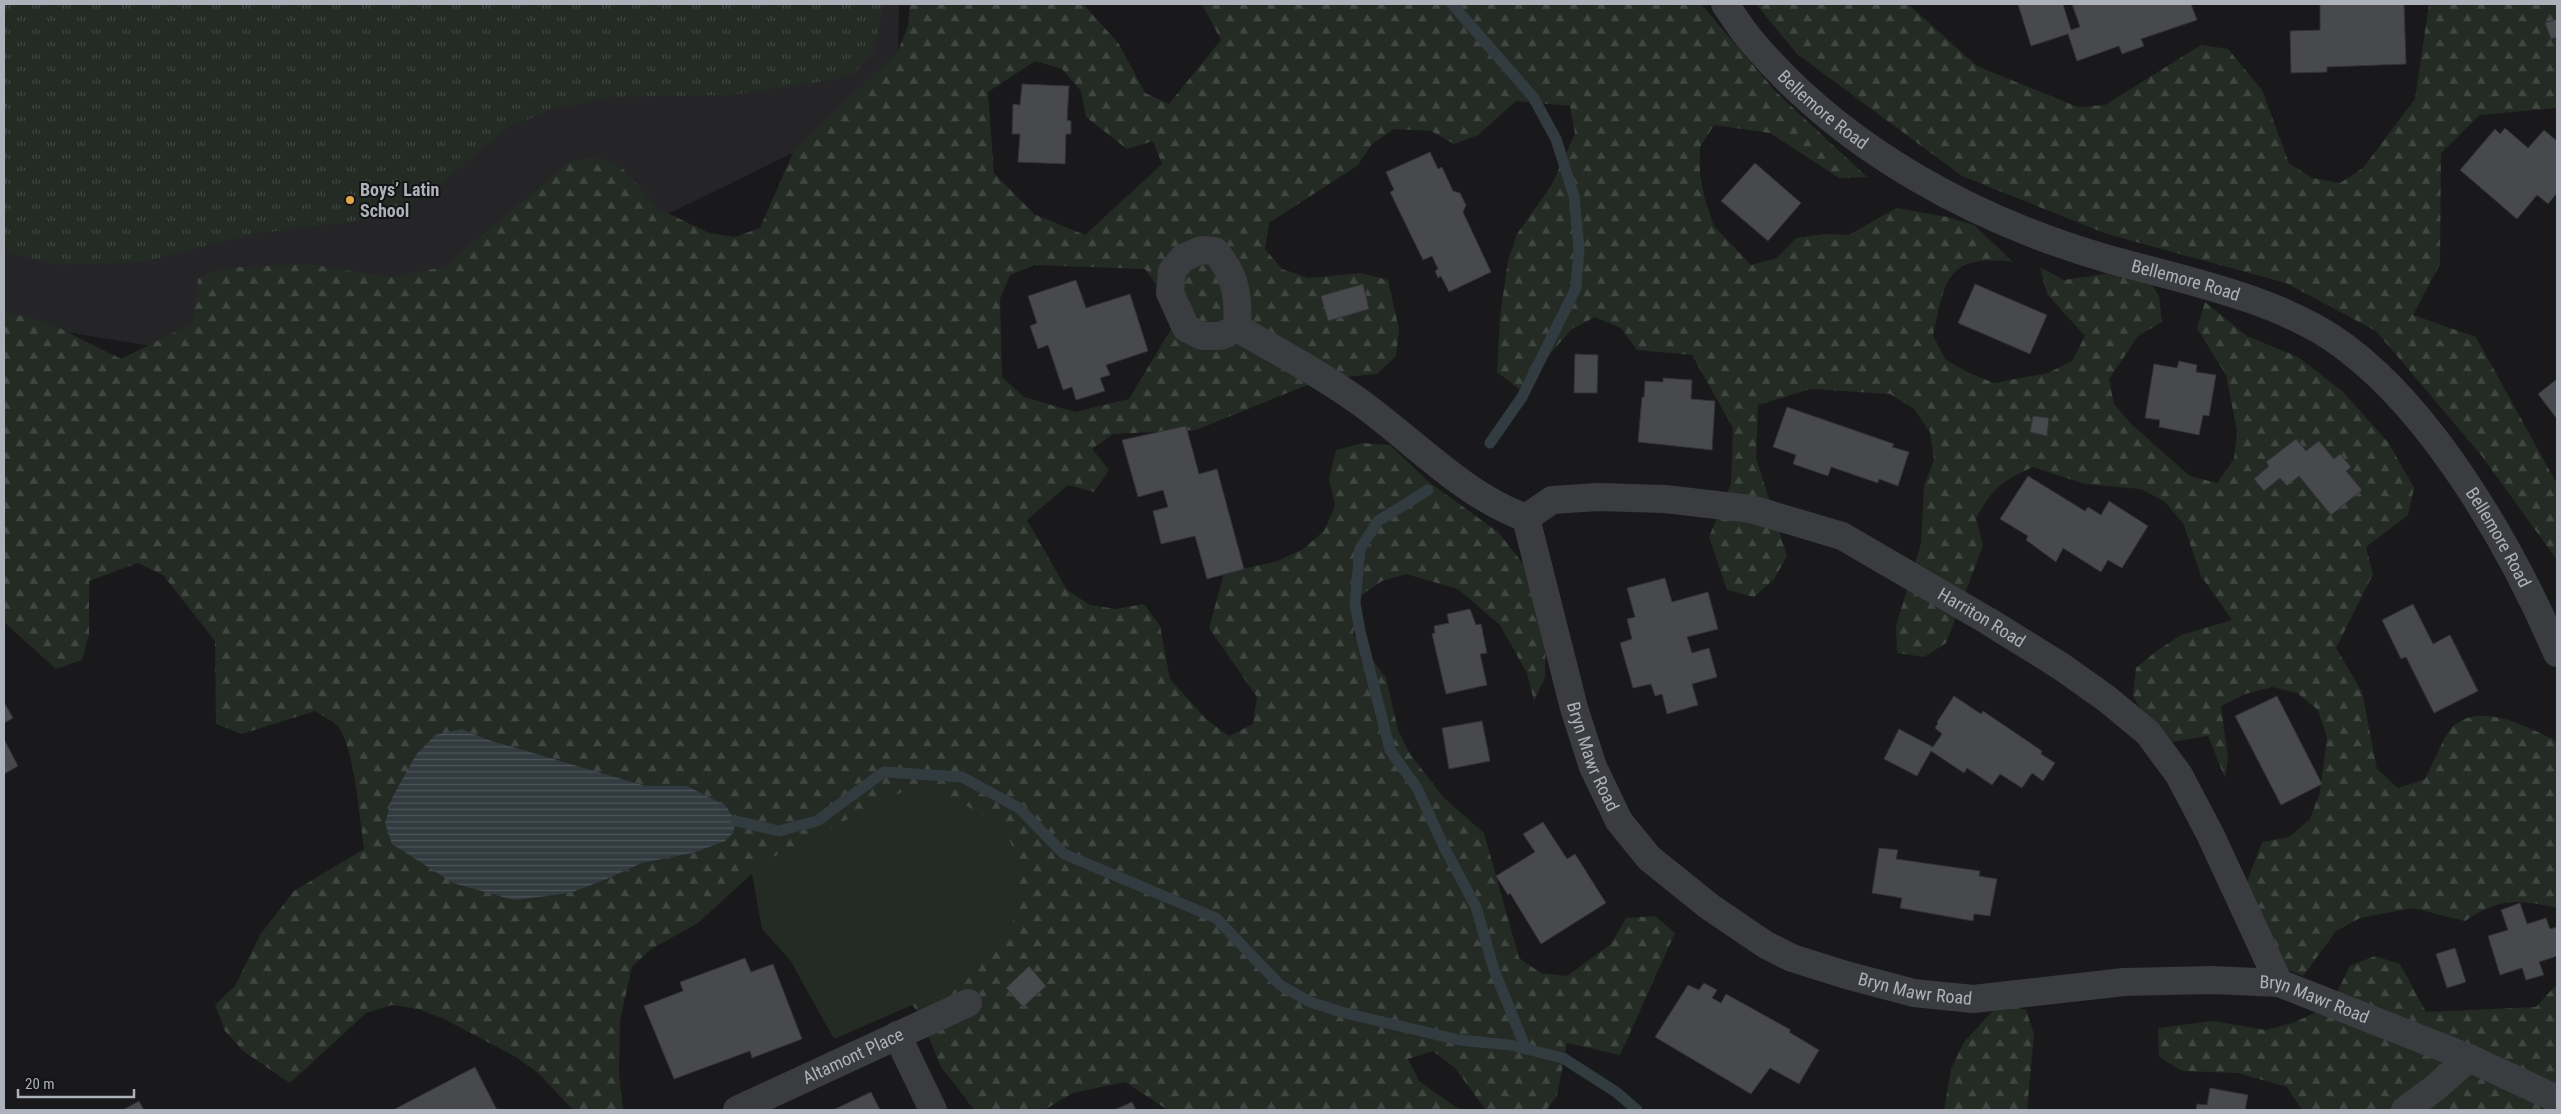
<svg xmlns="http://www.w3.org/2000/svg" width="2561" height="1114" font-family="'Roboto Condensed',sans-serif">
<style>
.built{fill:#252528}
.grass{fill:url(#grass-tufts)}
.forest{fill:url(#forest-firs);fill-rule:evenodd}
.green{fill:#232b24}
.water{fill:url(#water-rules)}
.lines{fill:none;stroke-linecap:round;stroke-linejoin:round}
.stream{stroke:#323b40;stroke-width:11}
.building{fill:#48494d;stroke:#333337}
.minor{stroke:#3a3c40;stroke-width:28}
.poi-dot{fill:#e3a849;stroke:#141416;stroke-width:2}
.labels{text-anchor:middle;stroke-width:4;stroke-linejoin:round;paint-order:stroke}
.street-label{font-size:18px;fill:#adb1b9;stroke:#141416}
.poi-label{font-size:18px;font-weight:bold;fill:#adb1b9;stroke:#141416;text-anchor:start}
</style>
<defs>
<pattern id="grass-tufts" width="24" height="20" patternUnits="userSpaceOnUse" patternTransform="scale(1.25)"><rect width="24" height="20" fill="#232b24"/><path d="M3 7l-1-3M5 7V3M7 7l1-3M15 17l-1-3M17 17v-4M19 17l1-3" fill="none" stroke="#404742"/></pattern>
<pattern id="forest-firs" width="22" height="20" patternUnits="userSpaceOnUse" patternTransform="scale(1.25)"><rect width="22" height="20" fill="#232b24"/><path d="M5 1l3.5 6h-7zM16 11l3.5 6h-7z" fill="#404742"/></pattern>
<pattern id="water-rules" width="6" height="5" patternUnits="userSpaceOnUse" patternTransform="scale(1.25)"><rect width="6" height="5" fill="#323b40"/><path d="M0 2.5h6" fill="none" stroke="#4d555a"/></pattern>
</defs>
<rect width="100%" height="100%" fill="#19191b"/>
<polygon class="built" points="4,4 899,4 897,102 384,353 254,363 4,322"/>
<polygon class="grass" points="4,4 884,4 874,52 856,72 834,80 731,95 610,97 553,109 507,128 428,194 380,218 253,234 143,262 58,265 4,251"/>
<g class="forest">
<path d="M910,4L1084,5L1119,44L1145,93L1169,104L1221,40L1202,4H1701L1776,92L1867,177L1839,178L1770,133L1714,125L1700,147V174L1705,200L1714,226L1751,265L1777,258L1796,238L1823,234L1849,235L1896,208L1947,217L1974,225L2013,262C1946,254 1945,280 1933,336L1946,360L1969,373L1994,383L2048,373L2072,361L2085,336L2047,294L2040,267L2064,280L2118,272L2145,274L2159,296L2162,322L2138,336L2109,379L2114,404L2131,424L2190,476L2217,483L2234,459L2237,431L2226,375L2197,328L2205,302L2247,336L2298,357L2342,391L2388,442L2414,488L2408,515L2366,547L2373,574L2336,648L2362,692L2377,769L2398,788L2425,779C2431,768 2445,734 2452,727C2481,701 2524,726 2553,739L2557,744V908C2517,899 2500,898 2465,921L2413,908L2360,918L2336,931L2303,976L2278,966L2242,895L2262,842L2289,837L2310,819L2320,792L2327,737L2318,710L2297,693L2272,687L2245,694L2221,706L2228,758L2225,778L2208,736L2158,744L2133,695L2136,668L2158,650L2181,635L2232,620L2201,576L2183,523L2164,501L2141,489L2085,484L2033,467C2002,481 1993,488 1976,518L1983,546L1946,643L1924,657L1897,653L1896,626L1921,544L1924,486L1934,460L1930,432L1914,409L1890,394L1811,389L1758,405L1756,458L1787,556L1774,579L1754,597L1727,590L1709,537L1731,484L1733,428L1692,355L1637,350L1621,328L1595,317L1572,329L1519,389L1497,372L1500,316L1508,261L1517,234L1551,186L1575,134L1570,106L1516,101L1478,135L1454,144L1431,131L1394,129L1372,144L1357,166L1269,223L1265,249L1282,269L1308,278L1361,273L1388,280L1399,329L1396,356L1377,374L1322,379L1196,430L1113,434L1092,449L1109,470L1094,492L1068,485L1027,520L1067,590L1090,605L1116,609L1144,604L1160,626L1170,679L1206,719L1229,736L1253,724L1257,697L1209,628L1224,573L1278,561L1303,549L1324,531L1335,506L1329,478L1336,450L1363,443L1390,445L1430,483L1498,532L1531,574L1546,624L1545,677L1534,701L1527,673L1500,625L1458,589L1406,574L1382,581L1360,596L1353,634L1386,678L1398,730L1410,754L1444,798L1484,833L1519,958L1541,973L1567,976L1611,944L1626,918L1655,916L1675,933L1620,1055L1567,1043L1557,1096L1546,1110H1486L1455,1068L1433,1051L1408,1059L1419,1081L1460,1110H1168L1125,1082L1073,1093L1044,1110L974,1109L941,1067L920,1016L904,992L757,869L698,923L651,949L632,967L620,1020L619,1073L623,1110H573L538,1073L516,1057L444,1019L418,1009L392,1005L366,1013L290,1083L243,1051L225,1031L215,1005L235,986L260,935L294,891L364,849C359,815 356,759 340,729C336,722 322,716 315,711L242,734L216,724L215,641L163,575L138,563L89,581V635L82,660L56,669L4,622V311L49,323L121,359L193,323L198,279L224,268L307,264L390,277L444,267L571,161L599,157L623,169L659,209L709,233L735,237L760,228L795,148L897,53L908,26ZM1035,61L1062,69L1081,91L1086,117L1127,149L1153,141L1162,164L1085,235L1034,214L994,173L988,92ZM1035,265L1145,269L1168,301L1171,329L1129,399L1075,412L1024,397L1002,377L1000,299L1010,275ZM462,729L489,740L646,786H687L725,805L736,821L694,853L642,863L607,879L385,823L388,816Z"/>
<polygon points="1756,4 1908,4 1977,66 2078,107 2105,105 2201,45 2228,49 2262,90 2289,163 2312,178 2340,183 2363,168 2415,99 2429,4 2557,4 2557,108 2480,115 2441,153 2440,264 2413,315 2476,337 2557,484 2557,560 2481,455 2376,331 2286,283 2107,234 1962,176 1797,54"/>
<polygon points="2375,956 2400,964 2426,1012 2536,1007 2557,984 2557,1110 2302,1110 2287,1087 2238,1073 2182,1071 2159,1057 2158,1028 2213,1021 2266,1030 2293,1023 2318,1011 2337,992 2350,966"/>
<polygon points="2001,1002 2026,1010 2034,1034 2027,1110 1944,1110 1951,1069 1964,1042"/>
</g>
<polygon class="green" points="924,781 1005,828 1019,865 1017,915 965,982 834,1039 790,960 762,929 751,868"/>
<polygon class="water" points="462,729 489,740 646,786 687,786 725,805 736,821 733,833 725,841 693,853 642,863 607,879 570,893 514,900 453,883 392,844 385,823 393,796 416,755 435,735"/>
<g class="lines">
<g class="stream">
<polyline points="1452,4 1533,97 1556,139 1574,196 1579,249 1576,288 1522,397 1490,443"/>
<polyline points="1428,490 1378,521 1360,549 1355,603 1360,631 1390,750 1417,788 1445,849 1476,907 1494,970 1526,1049"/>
<polyline points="736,821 779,831 817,821 884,772 962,777 1019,808 1064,854 1216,918 1280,985 1310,1002 1345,1013 1459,1040 1510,1045 1563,1058 1616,1092 1637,1110"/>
</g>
</g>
<g class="building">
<polygon points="2018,4 2063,4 2071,30 2080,27 2072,4 2191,4 2197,20 2141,39 2144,46 2122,54 2119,46 2077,61 2068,34 2031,46"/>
<polygon points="2320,4 2404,4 2406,64 2327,67 2327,72 2291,73 2290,31 2320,30"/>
<polygon points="2557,19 2557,37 2551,39 2545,23"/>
<polygon points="1022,84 1069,86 1067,120 1071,121 1071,134 1066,134 1065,164 1018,162 1020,134 1012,134 1013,104 1020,105"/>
<polygon points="2505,128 2528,148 2544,130 2557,141 2557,193 2548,204 2537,195 2517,219 2460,170 2495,129 2500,134"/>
<polygon points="1430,152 1438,169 1442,167 1453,191 1460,193 1466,205 1463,212 1491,272 1449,292 1441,276 1438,278 1435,271 1438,269 1432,256 1423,260 1390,192 1394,190 1386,172"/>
<polygon points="1755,163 1801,203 1768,241 1721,201"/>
<polygon points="1076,280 1086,308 1130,294 1148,351 1106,365 1110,375 1100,378 1105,391 1076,400 1072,387 1063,390 1048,345 1038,349 1030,326 1037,323 1028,296"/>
<polygon points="1363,284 1369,309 1328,321 1321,296"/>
<polygon points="1975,284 2047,315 2030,354 1958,323"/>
<polygon points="1575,354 1598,355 1597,393 1574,393"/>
<polygon points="2179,361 2197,365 2196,372 2216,375 2209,416 2203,415 2199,435 2159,427 2160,420 2145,418 2154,364 2177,368"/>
<polygon points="1663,378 1692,380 1691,399 1715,401 1712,450 1638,442 1642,397 1644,397 1645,381 1663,382"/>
<polygon points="2557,379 2557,419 2538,394"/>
<polygon points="1787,407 1894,444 1892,447 1909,452 1898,486 1879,479 1878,483 1831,467 1828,476 1793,464 1796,455 1773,447"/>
<polygon points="2033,416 2049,418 2047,436 2030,432"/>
<polygon points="1186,426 1199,474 1217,469 1244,569 1207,579 1195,536 1161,544 1153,511 1168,507 1163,490 1138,497 1122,440"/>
<polygon points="2296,439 2306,451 2319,441 2334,459 2340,454 2351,467 2346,471 2362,490 2331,515 2299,476 2287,486 2280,478 2264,491 2254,479 2269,466 2266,462"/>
<polygon points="2028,476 2085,511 2088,507 2101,515 2109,501 2148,526 2122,568 2108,560 2101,572 2063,548 2056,562 2026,540 2028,536 2000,519"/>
<polygon points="1665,578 1672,602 1708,592 1718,629 1687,637 1692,653 1709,648 1717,677 1692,684 1698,705 1667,714 1662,694 1655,696 1651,684 1633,688 1620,643 1632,639 1627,619 1635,617 1627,588"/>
<polygon points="2413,604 2433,644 2450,635 2478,691 2434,713 2406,657 2401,659 2382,620"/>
<polygon points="1470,609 1476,625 1481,624 1487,653 1480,654 1487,685 1446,694 1432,634 1435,633 1434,626 1449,623 1447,614"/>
<polygon points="1954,696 1981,714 1983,711 2042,751 2041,754 2055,763 2043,781 2032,773 2022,788 2000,774 1992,785 1967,768 1964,773 1931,751 1917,776 1884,759 1899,729 1933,747 1942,734 1935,728 1938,723 1937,722"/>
<polygon points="2277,696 2322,784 2281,805 2235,716"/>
<polygon points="4,702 13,718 4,723"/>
<polygon points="1482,721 1490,761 1449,769 1442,728"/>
<polygon points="4,739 18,766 4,774"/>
<polygon points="1543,822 1567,859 1575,854 1606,903 1541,944 1510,893 1508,895 1496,876 1535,852 1523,834"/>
<polygon points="1879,848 1898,850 1896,859 1980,871 1979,876 1997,879 1990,916 1974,914 1973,921 1900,908 1902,898 1872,893"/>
<polygon points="2520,903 2527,924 2546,918 2550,929 2557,927 2557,956 2539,962 2544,975 2526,980 2522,968 2500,975 2488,936 2508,930 2501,910"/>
<polygon points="2455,948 2466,982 2447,988 2436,954"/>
<polygon points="745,958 751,972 773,964 802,1039 752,1058 750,1051 674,1079 644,1006 683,991 680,982"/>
<polygon points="1029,966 1046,986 1023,1007 1006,988"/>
<polygon points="1704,983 1717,990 1712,998 1721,1003 1726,994 1791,1030 1789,1032 1819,1050 1799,1084 1770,1068 1751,1094 1655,1037 1688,985 1699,990"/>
<polygon points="475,1067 497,1110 393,1110"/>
<polygon points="2210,1088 2248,1095 2245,1110 2196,1110 2197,1104 2207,1105"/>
<polygon points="871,1092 880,1110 833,1110"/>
<polygon points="139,1101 144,1110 123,1110"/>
<polygon points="1132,1102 1136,1110 1114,1110"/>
</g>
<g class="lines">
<g class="minor">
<path id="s1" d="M1725,4C1734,17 1743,32 1754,44C1844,150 1976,221 2108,259C2184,280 2282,299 2345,347C2436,415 2513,550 2557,653"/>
<path d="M1201,250L1215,251C1236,275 1239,297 1237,328L1221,336H1202L1186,328L1170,293L1172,271L1183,258Z"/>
<path d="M1237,328C1279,352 1322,375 1361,403C1415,442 1463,495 1526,518"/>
<path id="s2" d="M1526,518L1574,708L1593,767L1619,821L1649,858L1710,907L1766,945L1792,958L1846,975L1914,993L1973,999L2124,982L2212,980L2279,983L2469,1058L2557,1099"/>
<path id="s3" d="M1526,518L1552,500L1598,497L1665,499L1751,509L1842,536L1988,621L2062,667L2107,699L2148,733L2179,775L2210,834L2279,983"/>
<polyline points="897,1035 933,1110"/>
<path id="s4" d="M737,1110L968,1003"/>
<polyline points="2405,1110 2435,1088 2469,1058"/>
</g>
</g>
<circle class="poi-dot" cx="350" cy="200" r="5"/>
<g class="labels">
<g class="street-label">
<text dy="6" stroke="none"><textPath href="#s1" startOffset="145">Bellemore Road</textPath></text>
<text dy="6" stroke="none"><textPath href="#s1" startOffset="550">Bellemore Road</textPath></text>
<text dy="6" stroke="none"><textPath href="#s1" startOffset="970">Bellemore Road</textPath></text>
<text dy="6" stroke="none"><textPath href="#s3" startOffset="488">Harriton Road</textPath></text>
<text dy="6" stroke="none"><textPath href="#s2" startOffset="248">Bryn Mawr Road</textPath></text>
<text dy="6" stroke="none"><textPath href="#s2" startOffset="668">Bryn Mawr Road</textPath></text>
<text dy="6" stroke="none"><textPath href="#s2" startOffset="1072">Bryn Mawr Road</textPath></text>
<text dy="6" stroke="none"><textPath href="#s4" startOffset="128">Altamont Place</textPath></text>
</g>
<g class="poi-label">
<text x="360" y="196">Boys’ Latin<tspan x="360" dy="21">School</tspan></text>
</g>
</g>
<rect width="2561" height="1114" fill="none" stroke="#adb1b9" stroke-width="10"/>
<path d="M18 1089v8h116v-8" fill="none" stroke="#adb1b9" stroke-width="2.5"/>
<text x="25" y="1089" font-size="15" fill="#adb1b9" stroke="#141416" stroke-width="4" paint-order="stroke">20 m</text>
</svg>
